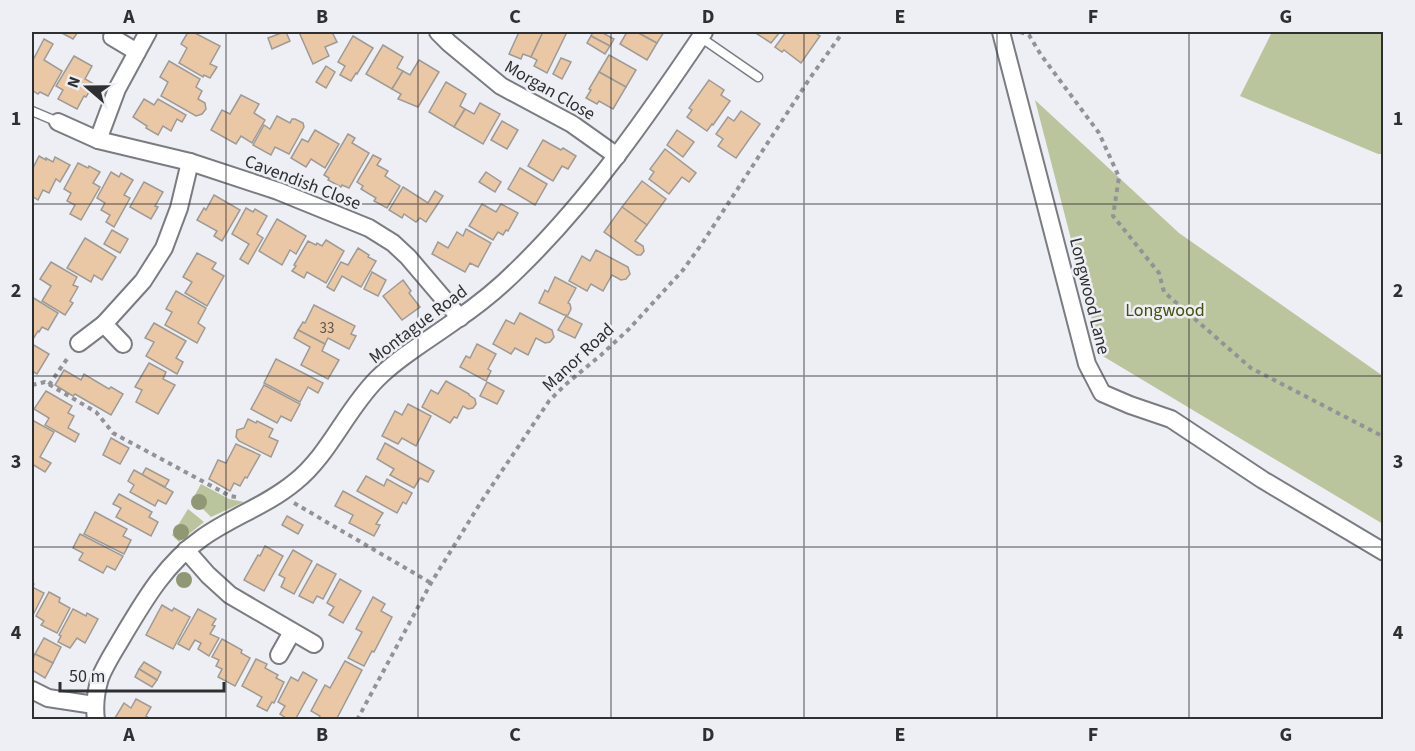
<svg xmlns="http://www.w3.org/2000/svg" width="1415" height="751" font-family="'Source Sans 3',sans-serif">
<style>
.green{fill:#bac59e}
.building{fill:#ebc8a5;stroke:#9e9a95;stroke-width:1.5}
.lines{fill:none;stroke-linecap:round;stroke-linejoin:round}
.lane-casing{stroke:#7a7c81;stroke-width:11}
.street-casing{stroke:#7a7c81;stroke-width:20}
.path{stroke:#919397;stroke-width:4;stroke-dasharray:4.5 4.5;stroke-linecap:butt}
.lane{stroke:#fff;stroke-width:8}
.street{stroke:#fff;stroke-width:16}
.tree{fill:#909873}
.grid{fill:none;stroke:#2e2f31;stroke-width:1.5;stroke-opacity:0.55}
.labels{text-anchor:middle;stroke-width:5;stroke-linejoin:round;paint-order:stroke}
.number-label{font-size:15px;fill:#5d554e}
.street-label{font-size:18px;fill:#2e2f31;stroke:#edeff5}
.park-label{font-size:18px;fill:#435009;stroke:#edeff5}
.neatline{fill:none;stroke:#2e2f31;stroke-width:2}
.grid-label{font-size:20px;text-anchor:middle;font-weight:bold;fill:#2e2f31}
</style>
<rect width="100%" height="100%" fill="#edeff5"/>
<g class="green">
<polygon points="1272,32 1383,32 1383,154 1378,154 1240,96"/>
<polygon points="1035,100 1179,233 1383,376 1383,524 1101,355"/>
<polygon points="201,484 229,499 244,502 211,517 204,510 191,502"/>
<polygon points="188,509 204,522 179,542 172,535"/>
</g>
<g class="building">
<polygon points="60,32 78,32 73,39"/>
<polygon points="188,32 193,32 220,46 210,64 217,67 210,78 204,75 203,77 179,63 187,48 181,44"/>
<polygon points="284,32 286,32 290,41 272,49 268,38"/>
<polygon points="299,32 332,32 337,42 325,47 329,56 313,64"/>
<polygon points="519,32 543,32 531,57 523,54 521,59 509,54"/>
<polygon points="543,32 567,32 547,73 534,66 537,60 531,57"/>
<polygon points="593,32 601,32 614,39 610,46 591,36"/>
<polygon points="627,32 637,32 657,43 647,60 620,44"/>
<polygon points="637,32 664,32 657,43"/>
<polygon points="754,32 780,32 771,43"/>
<polygon points="786,32 814,32 820,36 801,63 784,50 782,52 775,47"/>
<polygon points="353,36 373,48 357,74 356,73 351,81 340,75 345,66 338,62"/>
<polygon points="591,36 610,46 605,54 587,43"/>
<polygon points="44,39 53,44 44,60 62,71 48,96 40,92 38,94 32,90 32,62"/>
<polygon points="383,45 403,57 397,68 403,71 392,89 366,74"/>
<polygon points="609,55 636,70 626,87 599,72"/>
<polygon points="74,56 92,66 85,79 94,84 86,97 84,96 77,109 58,99 63,90 56,86"/>
<polygon points="561,58 571,62 562,79 553,74"/>
<polygon points="419,60 439,72 418,107 398,99 401,94 392,89 403,71 410,75"/>
<polygon points="169,61 200,79 196,87 202,91 198,99 205,103 206,109 202,114 196,116 161,96 168,82 160,77"/>
<polygon points="326,66 335,72 326,88 316,82"/>
<polygon points="599,72 626,87 613,109 599,101 597,104 586,98 591,90 589,89"/>
<polygon points="709,80 724,90 721,95 730,101 713,125 712,124 707,131 687,117 692,110 689,108"/>
<polygon points="446,82 466,94 460,106 465,109 454,127 429,112"/>
<polygon points="241,95 259,104 254,113 265,120 252,143 241,136 236,144 211,130 222,110 230,114"/>
<polygon points="144,99 154,105 158,99 186,115 182,122 177,119 171,131 163,126 158,135 146,128 147,126 133,117"/>
<polygon points="480,103 500,114 483,144 454,127 465,109 474,114"/>
<polygon points="741,111 760,124 736,158 718,146 723,139 716,134 728,117 734,121"/>
<polygon points="277,116 290,123 292,119 295,119 303,123 304,127 289,154 275,147 271,155 253,145 264,125 270,129"/>
<polygon points="502,121 518,130 507,149 491,140"/>
<polygon points="315,130 339,144 325,168 311,159 306,167 291,158 302,139 308,142"/>
<polygon points="677,130 694,142 683,157 667,145"/>
<polygon points="348,134 355,138 352,143 369,153 349,188 342,185 341,187 328,180 329,178 324,175"/>
<polygon points="543,140 561,150 563,148 576,156 568,169 562,166 553,181 528,166"/>
<polygon points="665,149 696,173 689,182 682,177 669,194 649,179 654,172 650,169"/>
<polygon points="373,155 381,159 377,165 388,171 385,176 400,186 387,208 374,201 376,198 361,189 363,186 357,182"/>
<polygon points="39,156 46,160 46,158 53,162 55,157 70,165 60,182 56,179 49,193 43,190 38,200 32,196 32,170"/>
<polygon points="78,163 88,168 89,166 100,172 93,183 100,187 81,220 70,214 75,205 67,201 71,193 64,189"/>
<polygon points="520,168 547,184 535,205 508,189"/>
<polygon points="111,172 119,177 121,173 133,180 124,195 130,198 114,227 106,222 110,215 101,210 105,203 97,198"/>
<polygon points="486,172 501,182 495,192 479,182"/>
<polygon points="642,181 666,199 647,225 622,207"/>
<polygon points="144,182 163,192 155,206 158,207 151,219 130,207"/>
<polygon points="403,187 428,203 435,191 443,196 426,222 420,218 416,222 404,214 402,218 389,210"/>
<polygon points="214,195 240,210 222,241 214,236 217,231 197,220 204,208 206,210"/>
<polygon points="482,204 496,212 501,204 518,213 508,231 506,230 503,235 498,232 493,240 469,226"/>
<polygon points="622,207 647,225 635,241 643,246 644,251 641,255 637,255 604,232"/>
<polygon points="246,208 253,212 255,209 267,216 257,234 263,238 248,264 240,259 249,244 232,234"/>
<polygon points="277,219 306,236 296,254 290,250 282,265 259,251"/>
<polygon points="466,229 491,243 478,267 470,263 465,272 432,254 438,242 448,248 457,232 463,236"/>
<polygon points="112,230 128,239 120,253 104,244"/>
<polygon points="85,238 116,257 102,280 94,275 91,282 67,268"/>
<polygon points="326,240 344,251 326,283 307,272 304,278 292,271 296,266 294,265 308,241 316,245 317,243 322,246"/>
<polygon points="358,248 369,255 368,257 376,261 361,287 342,276 334,291 327,287 341,262 348,265"/>
<polygon points="596,250 628,267 630,274 626,279 621,280 612,275 603,291 591,284 587,291 569,281 582,256 590,261"/>
<polygon points="197,253 216,263 212,269 224,276 207,306 185,293 192,282 183,277"/>
<polygon points="51,262 77,277 73,285 78,287 70,301 73,303 65,315 42,301 51,286 40,279"/>
<polygon points="372,272 386,280 378,296 364,289"/>
<polygon points="555,277 576,288 568,303 570,304 571,309 568,315 564,315 539,303 545,290 548,292"/>
<polygon points="403,280 411,291 409,293 420,307 402,320 383,296"/>
<polygon points="176,291 206,308 198,323 205,328 197,343 165,325 172,312 166,309"/>
<polygon points="32,297 58,313 48,330 42,327 39,332 38,331 33,339 32,338"/>
<polygon points="314,305 355,326 351,334 356,336 349,349 328,338 325,344 298,330 303,322 305,323"/>
<polygon points="520,313 552,330 554,337 550,342 545,343 536,338 528,355 515,348 511,354 493,344 506,320 514,324"/>
<polygon points="566,316 582,324 575,338 558,330"/>
<polygon points="154,323 186,341 176,358 183,362 177,374 146,356 154,342 145,338"/>
<polygon points="298,330 325,344 322,351 339,360 328,379 301,365 310,347 294,338"/>
<polygon points="32,344 49,354 37,374 32,371"/>
<polygon points="477,344 496,354 488,369 491,371 486,381 460,367 466,356 470,358"/>
<polygon points="276,359 323,383 318,393 308,387 300,402 264,383"/>
<polygon points="149,363 166,372 163,379 175,385 158,414 136,402 142,390 135,387"/>
<polygon points="64,370 81,380 84,374 109,389 111,387 123,394 111,415 75,394 73,396 55,385"/>
<polygon points="446,381 469,394 469,395 475,399 476,404 473,408 468,409 463,406 457,418 454,417 450,423 422,407 431,390 438,394"/>
<polygon points="487,382 504,391 497,404 480,396"/>
<polygon points="264,385 300,404 291,421 281,416 277,423 251,409"/>
<polygon points="46,391 72,406 68,413 74,416 68,428 79,434 75,442 45,425 49,418 34,409"/>
<polygon points="408,404 431,416 416,446 402,438 398,444 382,436 395,411 402,415"/>
<polygon points="248,419 256,423 257,421 273,429 269,437 278,441 271,457 239,441 236,437 237,430 244,428"/>
<polygon points="32,420 54,432 40,457 51,463 45,472 32,464"/>
<polygon points="111,438 129,448 120,464 103,455"/>
<polygon points="385,443 434,471 428,482 420,478 414,488 390,475 394,469 377,459"/>
<polygon points="236,444 260,455 247,478 245,477 240,486 234,483 230,491 209,479 218,460 226,463"/>
<polygon points="146,468 169,480 165,487 142,475"/>
<polygon points="134,470 173,492 166,504 158,500 155,506 130,492 134,485 128,481"/>
<polygon points="366,476 384,486 387,479 412,493 406,504 403,502 397,513 357,491"/>
<polygon points="343,491 383,513 376,524 380,525 374,536 349,523 353,515 335,506"/>
<polygon points="119,494 152,512 149,517 158,522 151,536 116,517 121,508 113,504"/>
<polygon points="95,512 127,529 123,536 131,540 124,554 84,534"/>
<polygon points="287,516 303,525 298,534 282,525"/>
<polygon points="80,534 123,556 115,570 107,566 103,573 79,560 83,553 73,548"/>
<polygon points="265,546 283,556 264,591 244,580 258,555 260,556"/>
<polygon points="293,550 312,561 294,594 281,587 285,578 279,575"/>
<polygon points="317,564 336,574 323,599 317,596 313,603 299,596"/>
<polygon points="340,579 361,591 343,623 329,615 334,607 327,603"/>
<polygon points="32,582 34,584 32,587 44,593 32,617"/>
<polygon points="49,592 60,598 59,602 70,608 57,633 41,625 44,621 36,616"/>
<polygon points="373,597 385,604 381,611 392,617 374,652 372,651 364,666 348,658 362,632 356,629"/>
<polygon points="162,605 172,611 174,608 190,617 173,649 146,635"/>
<polygon points="73,609 86,616 87,613 98,619 85,643 77,638 70,648 58,642 61,636 59,635"/>
<polygon points="198,609 216,619 212,625 215,626 210,634 219,638 209,656 198,649 201,643 195,640 189,650 178,644"/>
<polygon points="44,638 61,647 53,663 35,654"/>
<polygon points="222,639 242,650 241,653 250,658 235,686 218,677 222,669 216,666 219,660 212,657"/>
<polygon points="35,654 53,663 45,678 32,670 32,661"/>
<polygon points="256,659 267,664 265,668 278,675 276,678 284,682 274,703 272,702 267,711 257,706 262,697 242,686"/>
<polygon points="345,661 362,670 336,720 318,720 320,716 311,711 325,685 330,688"/>
<polygon points="144,662 161,672 157,680 139,669"/>
<polygon points="139,669 157,680 152,687 135,677"/>
<polygon points="303,672 317,680 295,720 289,720 280,714 285,706 278,702 291,677 298,681"/>
<polygon points="136,699 151,707 146,716 152,720 118,720 115,718 124,703 131,708"/>
</g>
<g class="lines">
<g class="lane-casing">
<g id="lane">
<polyline points="700,37 758,77"/>
<polyline points="32,111 58,122"/>
</g>
</g>
<g class="street-casing">
<g id="street">
<polyline points="438,32 449,43 501,86 572,124 617,156"/>
<polyline points="1001,32 1087,364 1102,393 1130,405 1171,419 1263,480 1384,552"/>
<polyline points="112,37 137,52"/>
<polyline points="58,122 98,140 190,162 278,191 369,228 393,243 408,257 460,318"/>
<polyline points="98,140 117,89 148,32"/>
<polyline points="104,324 123,344"/>
<polyline points="79,343 104,324 143,281 164,248 179,208 190,162"/>
<polyline points="186,550 208,575 230,595 314,644"/>
<polyline points="279,655 292,632"/>
<polyline points="32,690 48,698 94,705"/>
<path d="M96,720C94,705 96,691 100,678C106,663 115,650 123,636C145,599 166,563 202,538C231,517 266,506 295,482C329,455 346,410 377,379C400,356 430,339 456,320C478,305 499,288 518,269C590,199 648,115 704,32"/>
</g>
</g>
<g class="path">
<polyline points="1020,32 1029,35 1041,55 1099,133 1119,177 1113,216 1159,273 1164,292 1251,368 1384,437"/>
<polyline points="32,385 45,382 96,412 113,433 230,496 236,497"/>
<polyline points="49,385 69,356"/>
<polyline points="294,503 431,583"/>
<polyline points="357,720 431,583 481,502 549,401 565,385 601,355 629,329 683,270 701,245 810,78 843,32"/>
</g>
<use href="#lane" class="lane"/>
<use href="#street" class="street"/>
</g>
<g class="tree">
<circle cx="199" cy="502" r="8"/>
<circle cx="181" cy="532" r="8"/>
<circle cx="184" cy="580" r="8"/>
</g>
<path class="grid" d="M226,32V720M418,32V720M611,32V720M804,32V720M997,32V720M1189,32V720M32,204H1384M32,376H1384M32,547H1384"/>
<g class="labels">
<g class="number-label">
<text x="327" y="333">33</text>
</g>
<g class="street-label">
<text transform="translate(550 90) rotate(30)" y="6">Morgan Close</text>
<text transform="translate(303 182) rotate(21)" y="6">Cavendish Close</text>
<text transform="translate(1090 296) rotate(76)" y="6">Longwood Lane</text>
<text transform="translate(418 324) rotate(-37)" y="6">Montague Road</text>
<text transform="translate(578 357) rotate(-43)" y="6">Manor Road</text>
</g>
<g class="park-label">
<text x="1165" y="316">Longwood</text>
</g>
</g>
<rect width="1415" height="751" fill="none" stroke="#edeff5" stroke-width="66"/>
<g transform="translate(87 87) rotate(290)" stroke="#edeff5" stroke-width="4.5" paint-order="stroke">
<path d="M0-4.5L10 22L0 15L-10 22Z" fill="#2e2f31"/>
<text y="-9" font-size="16" font-weight="bold" text-anchor="middle" fill="#2e2f31">N</text>
</g>
<path d="M60 682v9h164v-9" fill="none" stroke="#2e2f31" stroke-width="3"/>
<text x="69" y="682" font-size="18" fill="#2e2f31" stroke="#edeff5" stroke-width="4.5" paint-order="stroke">50 m</text>
<rect x="33" y="33" width="1349" height="685" class="neatline"/>
<g class="grid-label">
<text x="129" y="23">A</text>
<text x="322" y="23">B</text>
<text x="515" y="23">C</text>
<text x="708" y="23">D</text>
<text x="900" y="23">E</text>
<text x="1093" y="23">F</text>
<text x="1286" y="23">G</text>
<text x="16" y="125">1</text>
<text x="1398" y="125">1</text>
<text x="16" y="297">2</text>
<text x="1398" y="297">2</text>
<text x="16" y="468">3</text>
<text x="1398" y="468">3</text>
<text x="16" y="639">4</text>
<text x="1398" y="639">4</text>
<text x="129" y="741">A</text>
<text x="322" y="741">B</text>
<text x="515" y="741">C</text>
<text x="708" y="741">D</text>
<text x="900" y="741">E</text>
<text x="1093" y="741">F</text>
<text x="1286" y="741">G</text>
</g>
</svg>
